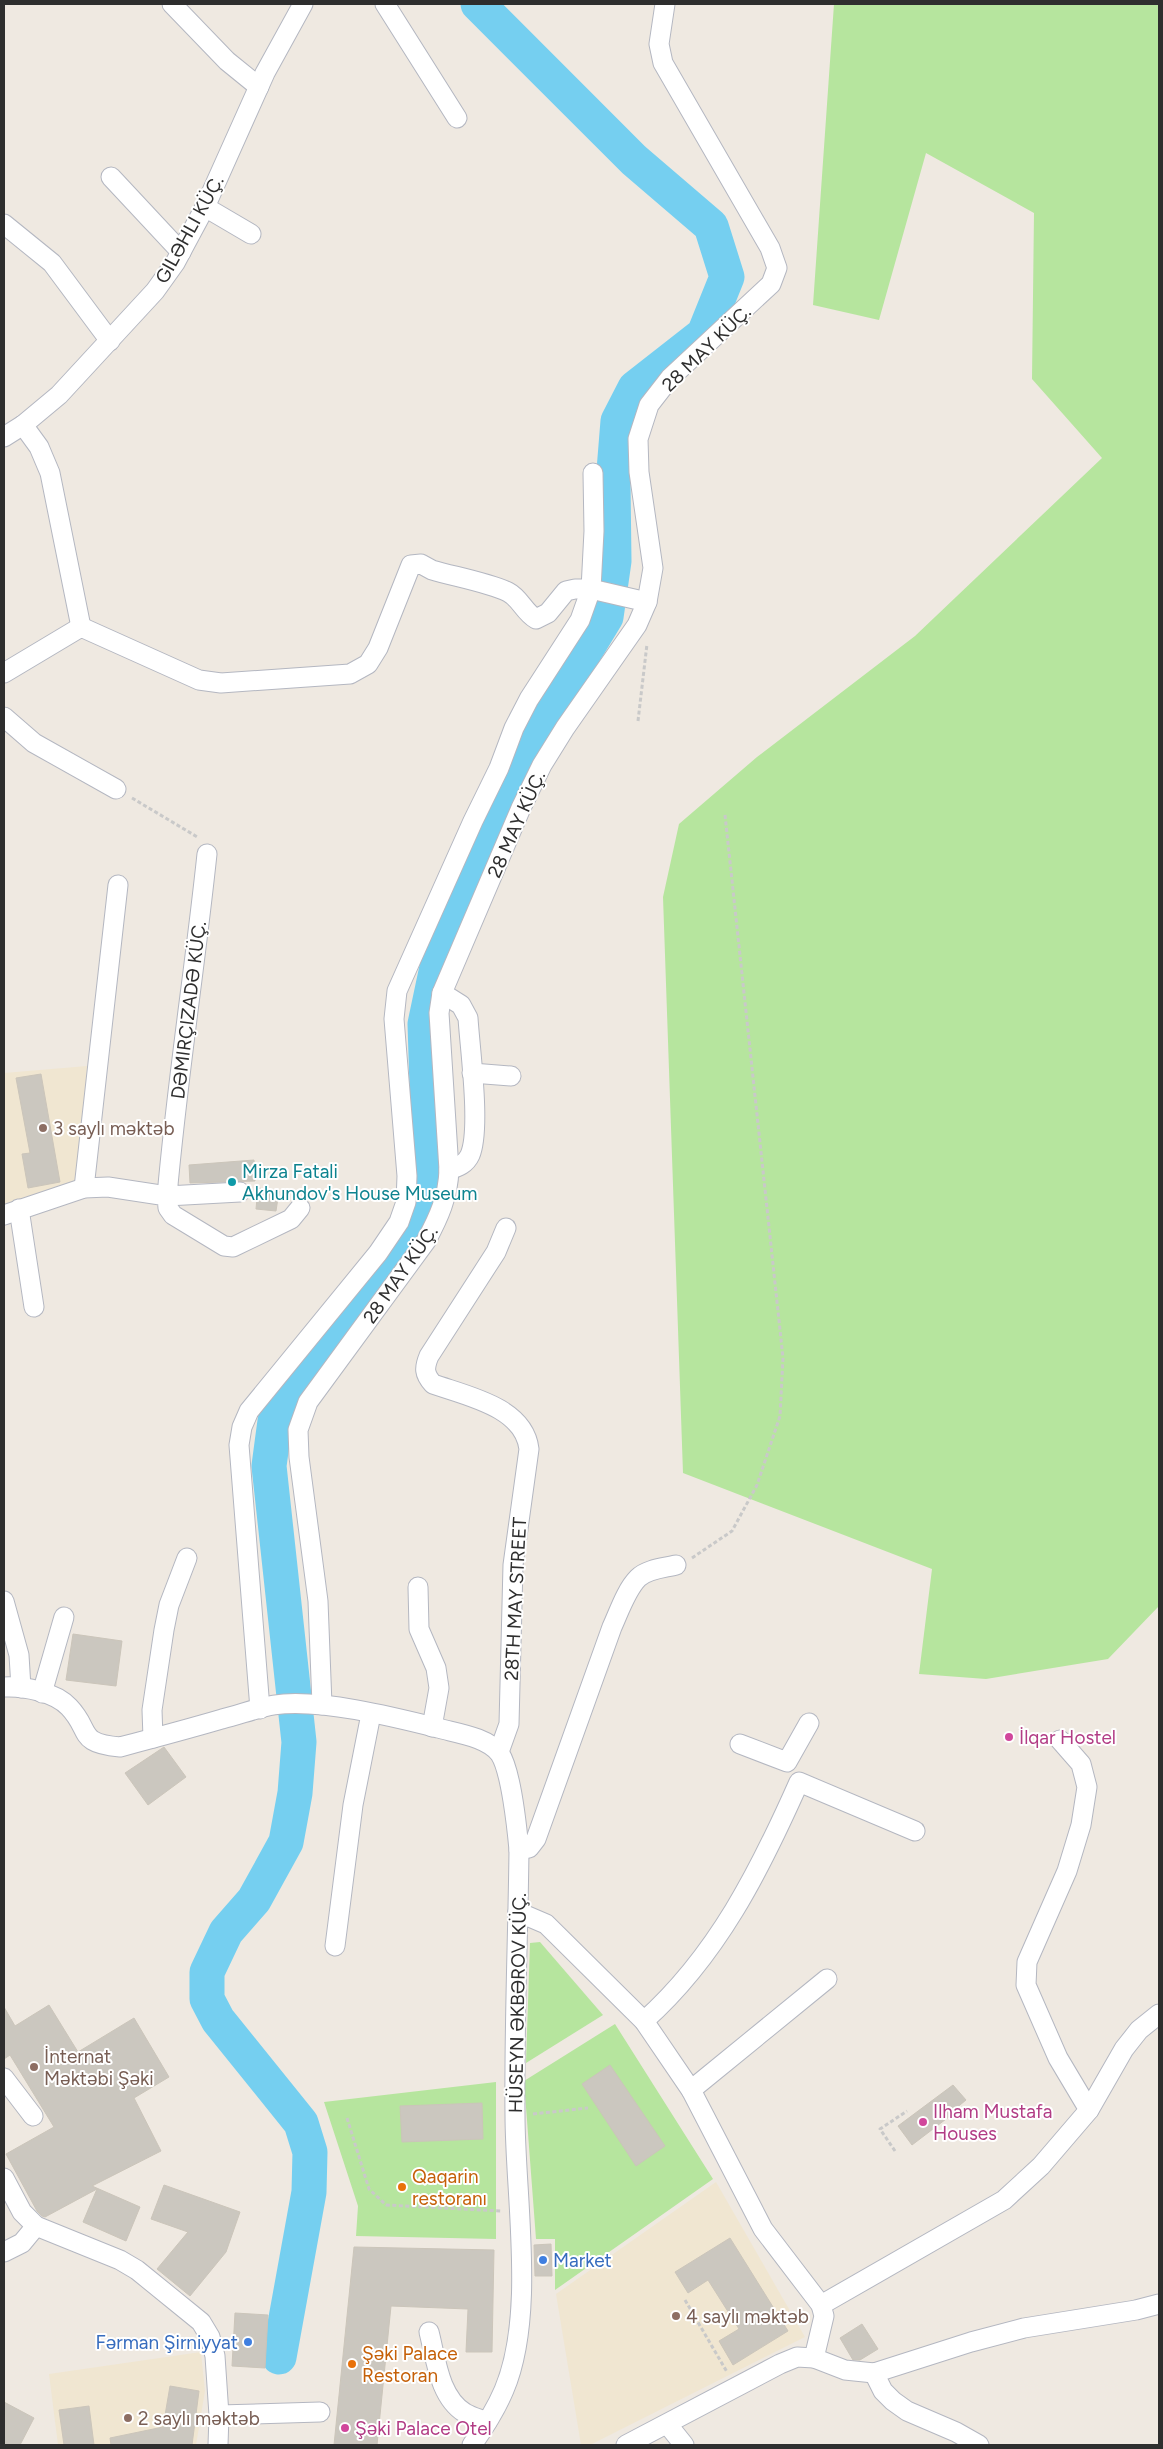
<svg xmlns="http://www.w3.org/2000/svg" width="1163" height="2449" font-family="Figtree,sans-serif">
<style>
.education{fill:#f0e6d1}
.green{fill:#b6e59e}
.lines{fill:none;stroke-linecap:round;stroke-linejoin:round}
.river{stroke:#75cff0;stroke-width:35}
.building{fill:#cbc7bf;stroke:#cbc5ba}
.minor-casing{stroke:#b4b7c1;stroke-width:21}
.path{stroke:#c9c9c9;stroke-width:3;stroke-dasharray:4 2.5;stroke-linecap:butt}
.minor{stroke:#fff;stroke-width:19}
.education-dot{fill:#8d6e63;stroke:#fff;stroke-width:2}
.culture-dot{fill:#0f9aa8;stroke:#fff;stroke-width:2}
.hotel-dot{fill:#d1479c;stroke:#fff;stroke-width:2}
.food-dot{fill:#e8710a;stroke:#fff;stroke-width:2}
.shop-dot{fill:#3f7fe0;stroke:#fff;stroke-width:2}
.labels{text-anchor:middle;stroke-width:4;stroke-linejoin:round;paint-order:stroke}
.street-label{font-size:19px;fill:#2e2e2e;stroke:#fff}
.education-label{font-size:19px;fill:#785e54;stroke:#fff;text-anchor:start}
.culture-label{font-size:19px;fill:#0d838f;stroke:#fff;text-anchor:start}
.hotel-label{font-size:19px;fill:#b23c85;stroke:#fff;text-anchor:start}
.food-label{font-size:19px;fill:#c56008;stroke:#fff;text-anchor:start}
.shop-label{font-size:19px;fill:#366cbe;stroke:#fff;text-anchor:start}
</style>
<rect width="100%" height="100%" fill="#efe9e1"/>
<g class="education">
<polygon points="87,1066 79,1182 4,1205 4,1073"/>
<polygon points="716,2182 805,2337 590,2445 581,2445 556,2294"/>
<polygon points="201,2352 205,2391 196,2445 58,2445 49,2374"/>
</g>
<g class="green">
<polygon points="834,4 1159,4 1159,1606 1108,1659 986,1679 919,1674 932,1569 683,1473 663,897 679,824 757,757 915,636 1102,458 1032,379 1034,213 926,153 879,320 813,305"/>
<polygon points="540,1942 603,2015 526,2063 530,1943"/>
<polygon points="615,2024 713,2179 555,2290 555,2239 536,2239 524,2081"/>
<polygon points="496,2082 496,2239 356,2236 358,2206 324,2102"/>
</g>
<g class="lines">
<polyline class="river" points="279,2357 309,2192 310,2152 301,2123 218,2020 207,1999 207,1972 226,1932 254,1900 286,1842 295,1793 299,1742 269,1466 275,1421 288,1395 400,1253 425,1198 428,1119 425,1024 437,967 465,893 508,792 549,711 606,617 614,561 613,483 618,421 635,388 704,334 727,277 711,226 634,160 478,4"/>
</g>
<g class="building">
<polygon points="41,1074 60,1182 28,1188 22,1154 30,1153 16,1078"/>
<polygon points="254,1160 255,1181 190,1183 189,1165"/>
<polygon points="258,1188 279,1191 276,1211 256,1209"/>
<polygon points="73,1634 122,1641 116,1686 66,1680"/>
<polygon points="164,1747 186,1777 148,1805 125,1773"/>
<polygon points="49,2005 78,2052 134,2018 169,2077 134,2098 161,2151 92,2186 140,2207 126,2241 83,2222 97,2189 45,2217 42,2216 37,2211 6,2154 54,2127 10,2055 4,2059 4,2007 15,2026"/>
<polygon points="610,2065 665,2146 636,2166 582,2084"/>
<polygon points="953,2085 966,2100 949,2114 950,2116 912,2145 898,2126"/>
<polygon points="482,2103 483,2139 402,2142 400,2106"/>
<polygon points="164,2185 240,2212 226,2252 190,2296 157,2269 188,2232 151,2219"/>
<polygon points="730,2238 788,2331 733,2365 719,2341 739,2329 708,2280 688,2293 675,2272"/>
<polygon points="551,2244 552,2276 535,2276 534,2245"/>
<polygon points="354,2247 494,2250 492,2352 466,2352 468,2309 391,2306 377,2445 334,2445"/>
<polygon points="235,2313 268,2315 265,2368 232,2366"/>
<polygon points="862,2324 878,2349 860,2360 853,2360 840,2338"/>
<polygon points="170,2386 199,2391 192,2445 111,2445 110,2438 163,2427"/>
<polygon points="4,2402 34,2418 20,2445 4,2445"/>
<polygon points="89,2406 94,2445 64,2445 59,2410"/>
</g>
<g class="lines">
<g class="minor-casing">
<g id="minor">
<polyline points="172,4 227,61 259,87"/>
<polyline points="385,4 457,118"/>
<polyline points="111,177 181,252"/>
<polyline points="205,207 251,234"/>
<polyline points="4,224 52,263 110,341"/>
<polyline points="23,425 39,447 50,473 81,627"/>
<polyline points="4,437 23,425 59,395 155,291 175,263 205,207 265,73 303,4"/>
<path d="M4,673L81,627L199,680L221,683L350,674L368,664L378,648L411,565L421,564L432,570C452,576 490,583 508,592C520,598 524,612 536,619L548,613L566,591L575,589H591L647,602"/>
<polyline points="4,717 34,743 116,789"/>
<path d="M207,854C195,968 177,1081 167,1196L240,1192"/>
<path d="M442,993L461,1005L468,1018C470,1050 481,1129 470,1155C466,1164 458,1167 449,1170"/>
<polyline points="472,1073 511,1076"/>
<polyline points="84,1188 118,885"/>
<polyline points="19,1209 34,1307"/>
<polyline points="4,1215 84,1188 108,1187 167,1196 168,1208 173,1215 224,1246 233,1247 291,1219 300,1208"/>
<polyline points="418,1587 419,1629 436,1668 439,1688 432,1727"/>
<polyline points="4,1601 19,1655 21,1688"/>
<path d="M4,1687C24,1686 55,1692 69,1707C92,1731 76,1743 120,1747C154,1738 188,1729 222,1719C239,1715 256,1708 274,1705C318,1698 394,1717 438,1728C456,1733 488,1737 500,1754C511,1771 517,1828 519,1850C518,1938 514,2027 515,2115C515,2196 536,2315 504,2390C496,2409 484,2428 472,2445"/>
<polyline points="42,1693 64,1617"/>
<path d="M322,1705L318,1601L299,1457L298,1430L308,1402L426,1241C439,1217 448,1197 449,1170L439,1013L442,993L521,808L542,765L565,728L637,625L647,602L653,568L639,472L638,439L649,405L670,378L771,284L777,268L770,248L663,63L659,44L665,4"/>
<polyline points="260,1709 239,1445 242,1427 249,1411 378,1253 399,1222 406,1202 407,1176 394,1019 397,991 473,821 499,768 514,728 529,699 580,620 591,589 594,531 593,473"/>
<polyline points="153,1738 152,1710 164,1630 169,1605 187,1558"/>
<polyline points="1060,1740 1081,1764 1087,1787 1081,1825 1067,1871 1027,1962 1026,1985 1058,2058 1089,2110"/>
<polyline points="740,1744 787,1762 809,1723"/>
<path d="M499,1752L509,1724L513,1565L529,1449C524,1407 467,1396 433,1384C424,1374 424,1368 429,1356L496,1252L506,1228"/>
<path d="M519,1850L529,1848L536,1839L612,1627C619,1612 626,1590 638,1578C647,1569 664,1568 676,1565"/>
<polyline points="518,1912 546,1924 644,2021 691,2090 763,2229 821,2305 824,2316 814,2358"/>
<polyline points="335,1946 353,1805 371,1714"/>
<path d="M644,2021C717,1956 760,1870 799,1782L915,1831"/>
<polyline points="4,2078 33,2116"/>
<polyline points="691,2090 827,1979"/>
<polyline points="4,2178 22,2212 36,2226 120,2260 137,2270 201,2322 210,2337 215,2356 219,2415 218,2445"/>
<polyline points="4,2252 22,2243 36,2226"/>
<polyline points="821,2305 1004,2200 1041,2166 1089,2110 1124,2049 1139,2030 1159,2014"/>
<path d="M429,2332C436,2359 439,2397 465,2413C472,2417 480,2419 487,2422"/>
<polyline points="874,2373 883,2391 893,2401 907,2411 956,2432 979,2445"/>
<polyline points="219,2415 320,2412"/>
<polyline points="668,2425 684,2445"/>
<polyline points="626,2445 780,2364 797,2357 814,2358 845,2370 874,2373 971,2342 1024,2328 1136,2310 1159,2304"/>
</g>
</g>
<g class="path">
<polyline points="638,721 647,644"/>
<polyline points="132,798 199,838"/>
<polyline points="692,1558 732,1531 757,1485 780,1416 783,1358 725,815"/>
<polyline points="533,2114 588,2108"/>
<polyline points="347,2118 369,2189 386,2205 501,2211"/>
<polyline points="895,2151 880,2129 907,2111"/>
<polyline points="685,2300 727,2372"/>
</g>
<use href="#minor" class="minor"/>
</g>
<g class="education-dot">
<circle cx="43" cy="1128" r="5"/>
<circle cx="34" cy="2067" r="5"/>
<circle cx="676" cy="2316" r="5"/>
<circle cx="128" cy="2418" r="5"/>
</g>
<circle class="culture-dot" cx="232" cy="1182" r="5"/>
<g class="hotel-dot">
<circle cx="1009" cy="1737" r="5"/>
<circle cx="923" cy="2122" r="5"/>
<circle cx="345" cy="2428" r="5"/>
</g>
<g class="food-dot">
<circle cx="402" cy="2187" r="5"/>
<circle cx="352" cy="2364" r="5"/>
</g>
<g class="shop-dot">
<circle cx="543" cy="2260" r="5"/>
<circle cx="248" cy="2342" r="5"/>
</g>
<g class="labels">
<g class="street-label">
<text transform="translate(189 229) rotate(-61)" y="7">GILƏHLI KÜÇ.</text>
<text transform="translate(706 348) rotate(-44)" y="7">28 MAY KÜÇ.</text>
<text transform="translate(516 824) rotate(-66)" y="7">28 MAY KÜÇ.</text>
<text transform="translate(188 1010) rotate(-83)" y="7">DƏMIRÇIZADƏ KÜÇ.</text>
<text transform="translate(400 1274) rotate(-55)" y="7">28 MAY KÜÇ.</text>
<text transform="translate(515 1599) rotate(-87)" y="7">28TH MAY STREET</text>
<text transform="translate(517 2003) rotate(-89)" y="7">HÜSEYN ƏKBƏROV KÜÇ.</text>
</g>
<g class="education-label">
<text x="53" y="1135">3 saylı məktəb</text>
<text x="44" y="2063">İnternat<tspan x="44" dy="22">Məktəbi Şəki</tspan></text>
<text x="686" y="2323">4 saylı məktəb</text>
<text x="138" y="2425">2 saylı məktəb</text>
</g>
<g class="culture-label">
<text x="242" y="1178">Mirza Fatali<tspan x="242" dy="22">Akhundov's House Museum</tspan></text>
</g>
<g class="hotel-label">
<text x="1019" y="1744">İlqar Hostel</text>
<text x="933" y="2118">Ilham Mustafa<tspan x="933" dy="22">Houses</tspan></text>
<text x="355" y="2435">Şəki Palace Otel</text>
</g>
<g class="food-label">
<text x="412" y="2183">Qaqarin<tspan x="412" dy="22">restoranı</tspan></text>
<text x="362" y="2360">Şəki Palace<tspan x="362" dy="22">Restoran</tspan></text>
</g>
<g class="shop-label">
<text x="553" y="2267">Market</text>
<text x="238" y="2349" text-anchor="end">Fərman Şirniyyat</text>
</g>
</g>
<rect width="1163" height="2449" fill="none" stroke="#2e2e2e" stroke-width="10"/>
</svg>
